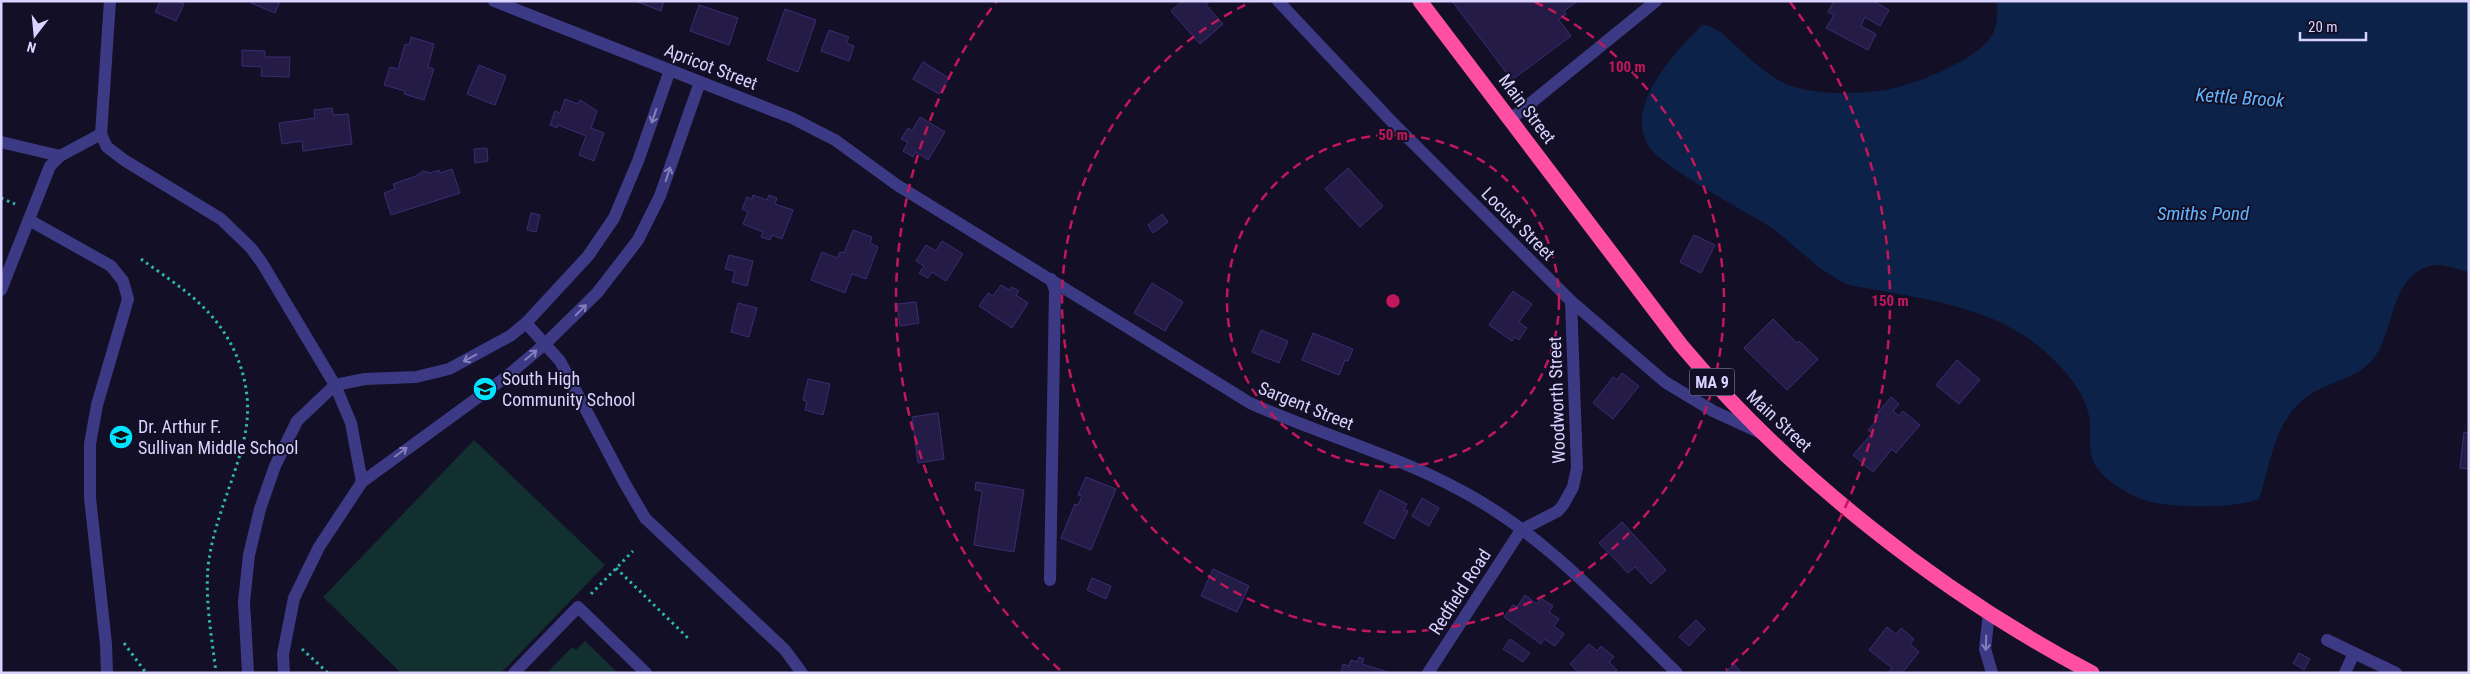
<svg xmlns="http://www.w3.org/2000/svg" width="2470" height="674" font-family="'Roboto Condensed',sans-serif">
<style>
.green{fill:#12302f}
.water{fill:#0c2248}
.building{fill:#241b47;stroke:#3b2d73}
.lines{fill:none;stroke-linecap:round;stroke-linejoin:round}
.path{stroke:#2fb8b0;stroke-width:3;stroke-dasharray:2.5 4;stroke-linecap:butt}
.minor{stroke:#3d3a85;stroke-width:12}
.highway{stroke:#ff4fa3;stroke-width:15}
.oneway{stroke:#837fbc}
.ring{fill:none;stroke:#c2185b;stroke-width:2.5;stroke-dasharray:9 6}
.labels{text-anchor:middle;stroke-width:4;stroke-linejoin:round;paint-order:stroke}
.shield{fill:#130f26;stroke:#9e99be;stroke-width:1}
.shield-label{font-size:16px;font-weight:bold;fill:#d9d4ff}
.street-label{font-size:18px;fill:#d9d4ff;stroke:#130f26}
.poi-label{font-size:18px;fill:#d9d4ff;stroke:#130f26;text-anchor:start}
.water-label{font-size:19px;font-style:italic;fill:#62b6ff;stroke:#130f26}
.centre{fill:#c2185b;stroke:#130f26;stroke-width:2.5}
.ring-label{font-size:15px;text-anchor:middle;font-weight:bold;fill:#c2185b;stroke:#130f26;stroke-width:4;stroke-linejoin:round;paint-order:stroke}
</style>
<rect width="100%" height="100%" fill="#130f26"/>
<g class="green">
<polygon points="474,440 605,565 501,673 401,673 323,597"/>
<polygon points="585,641 618,673 547,673 572,647 576,650"/>
</g>
<path class="water" d="M1996,1H2469V272C2459,270 2445,264 2435,265C2390,272 2396,329 2374,358C2359,378 2328,382 2308,396C2274,420 2271,463 2259,499C2235,509 2172,508 2147,501C2130,496 2107,482 2097,468C2086,453 2092,432 2089,416C2084,388 2057,361 2036,344C1985,304 1911,297 1849,285C1816,271 1794,242 1764,223C1739,208 1660,166 1648,145C1624,104 1676,52 1702,25L1709,26L1719,31C1740,48 1769,81 1795,87C1823,95 1858,94 1886,90C1914,85 1984,58 1994,31C1998,21 1998,12 1996,1Z"/>
<g class="building">
<polygon points="160,1 177,1 184,4 176,21 155,12"/>
<polygon points="251,1 280,1 275,13 251,3"/>
<polygon points="635,1 664,1 661,11"/>
<polygon points="1182,1 1209,1 1206,5 1223,24 1200,44 1171,11"/>
<polygon points="1452,1 1578,1 1564,11 1566,14 1559,20 1571,36 1512,80"/>
<polygon points="1834,1 1873,1 1889,10 1880,26 1865,17 1861,26 1876,34 1868,50 1826,28 1834,15 1828,12"/>
<polygon points="699,5 738,18 729,45 690,31"/>
<polygon points="785,9 816,20 798,72 767,60"/>
<polygon points="829,30 849,37 846,43 854,46 849,61 821,51"/>
<polygon points="411,37 434,44 428,67 434,69 424,100 404,94 405,91 384,85 390,67 398,69 405,44 409,45"/>
<polygon points="242,50 265,51 265,57 290,57 289,77 261,76 262,67 242,66"/>
<polygon points="923,62 949,78 939,94 913,79"/>
<polygon points="479,65 506,76 495,105 467,94"/>
<polygon points="565,99 578,104 580,100 597,111 591,128 604,133 594,161 579,155 586,136 558,125 557,128 550,125 555,111 560,113"/>
<polygon points="332,108 333,115 348,114 352,144 303,151 302,141 282,144 279,123 315,118 314,110"/>
<polygon points="920,117 945,132 928,160 916,152 913,157 903,151 908,142 901,139 908,128 912,131"/>
<polygon points="487,148 488,161 475,163 474,149"/>
<polygon points="1348,168 1383,206 1360,227 1325,189"/>
<polygon points="452,169 460,193 391,215 384,193 395,189 393,184 416,176 423,171 430,173 439,170 440,173"/>
<polygon points="753,195 767,200 769,195 777,198 775,204 793,210 782,239 772,235 770,240 761,237 763,232 743,224 748,212 742,209 747,197 752,199"/>
<polygon points="531,213 540,215 536,232 527,230"/>
<polygon points="1162,214 1168,222 1153,233 1148,225"/>
<polygon points="853,230 872,237 870,243 878,247 866,279 852,274 845,293 811,280 822,252 837,258 840,252 844,253"/>
<polygon points="1694,235 1715,245 1701,273 1680,262"/>
<polygon points="942,241 963,254 946,281 932,272 928,278 919,273 924,266 916,261 926,245 936,251"/>
<polygon points="729,255 753,261 747,286 732,282 735,271 725,269"/>
<polygon points="1152,283 1183,302 1165,331 1134,313"/>
<polygon points="1001,285 1010,290 1012,287 1019,291 1016,295 1028,303 1012,328 979,306 988,293 993,296"/>
<polygon points="1513,291 1532,304 1519,322 1527,328 1519,340 1515,337 1512,341 1489,325"/>
<polygon points="916,302 919,323 900,326 897,304"/>
<polygon points="738,303 757,308 749,337 731,332"/>
<polygon points="1773,319 1797,343 1799,341 1818,359 1787,390 1744,348"/>
<polygon points="1261,330 1288,341 1279,363 1252,352"/>
<polygon points="1313,333 1353,349 1348,361 1345,360 1339,375 1302,360"/>
<polygon points="1957,360 1980,380 1959,404 1936,385"/>
<polygon points="1622,373 1639,386 1613,419 1593,403 1613,377 1617,380"/>
<polygon points="808,379 830,384 823,415 805,410 807,401 803,400"/>
<polygon points="1891,397 1899,404 1893,411 1899,416 1903,411 1920,425 1896,453 1892,449 1873,472 1853,455 1872,433 1868,430 1877,420 1874,417"/>
<polygon points="938,413 944,459 918,463 912,417"/>
<polygon points="2464,432 2469,433 2469,469 2460,468"/>
<polygon points="1086,477 1116,489 1091,550 1061,538 1075,504 1078,505 1082,496 1078,495"/>
<polygon points="976,482 1024,490 1014,552 974,545 982,491 975,490"/>
<polygon points="1380,490 1407,504 1404,510 1408,511 1394,539 1364,523"/>
<polygon points="1422,498 1439,508 1429,526 1412,516"/>
<polygon points="1622,522 1666,570 1651,584 1635,567 1628,573 1599,543"/>
<polygon points="1213,569 1249,586 1237,612 1201,596"/>
<polygon points="1092,578 1111,586 1106,599 1087,590"/>
<polygon points="1525,595 1537,604 1541,598 1553,606 1549,612 1559,619 1554,626 1564,634 1555,646 1544,639 1541,644 1504,617 1513,605 1517,607"/>
<polygon points="1696,620 1705,629 1689,646 1679,637"/>
<polygon points="1887,627 1896,634 1901,628 1914,639 1910,644 1919,652 1902,673 1888,673 1892,668 1869,650"/>
<polygon points="1510,639 1530,653 1523,662 1503,649"/>
<polygon points="1589,644 1597,651 1601,646 1614,657 1609,662 1617,670 1614,673 1579,673 1570,664"/>
<polygon points="2299,653 2310,659 2304,670 2293,663"/>
<polygon points="1359,657 1364,659 1362,664 1391,673 1341,673 1343,664 1349,666 1351,660 1357,662"/>
<polygon points="1734,664 1742,673 1725,673"/>
</g>
<g class="lines">
<g class="path">
<polyline points="1,198 15,204"/>
<path d="M141,259C163,275 190,292 209,313C240,347 255,394 244,439C234,482 213,522 208,567C205,602 212,638 216,673"/>
<polyline points="616,568 690,640"/>
<polyline points="591,594 633,551"/>
<polyline points="124,643 146,673"/>
<polyline points="302,649 328,673"/>
</g>
<g class="minor">
<polyline points="110,1 101,134 107,147 124,160 221,219 251,248 262,263 335,385 351,423 362,482"/>
<path d="M494,1L792,118L835,140L897,185L1250,403C1319,434 1393,454 1460,490C1544,534 1610,608 1677,673"/>
<polyline points="1278,1 1393,123 1571,301 1665,382 1713,411 1761,433"/>
<polyline points="1511,119 1656,1"/>
<polyline points="1,142 60,156"/>
<polyline points="29,220 111,266 123,281 128,299 97,405 90,444 90,498 106,644 107,673"/>
<polyline points="1,290 50,166 60,156 101,134"/>
<polyline points="526,323 560,361 624,482 645,518 785,650 802,673"/>
<polyline points="1050,580 1055,290 1051,279"/>
<polyline points="1989,613 1985,649 1992,673"/>
<polyline points="2327,640 2354,653"/>
<polyline points="248,673 244,602 249,555 260,509 275,466 297,421 335,385 365,379 416,377 449,369 510,336 526,323 588,256 614,218 638,161 670,70"/>
<polyline points="284,673 283,654 294,598 319,547 362,482 506,377 546,343 597,293 638,240 660,196 700,82"/>
<polyline points="514,673 578,607 646,673"/>
<polyline points="1428,673 1521,530 1558,511 1563,505 1573,487 1577,468 1571,301"/>
<polyline points="2345,673 2354,653 2396,673"/>
</g>
<path class="highway" d="M1420,1L1681,345C1790,475 1942,594 2092,673"/>
</g>
<defs><path id="oneway-shaft" d="M-6 0H5M1.5-3L5.5 0L1.5 3" fill="none" stroke-width="1.6" stroke-linecap="round" stroke-linejoin="round" transform="scale(1.25)"/></defs>
<g class="oneway">
<use href="#oneway-shaft" transform="translate(654 116) rotate(109)"/>
<use href="#oneway-shaft" transform="translate(668 174) rotate(-72)"/>
<use href="#oneway-shaft" transform="translate(581 310) rotate(-45)"/>
<use href="#oneway-shaft" transform="translate(531 355) rotate(-40)"/>
<use href="#oneway-shaft" transform="translate(470 358) rotate(152)"/>
<use href="#oneway-shaft" transform="translate(401 452) rotate(-37)"/>
<use href="#oneway-shaft" transform="translate(1986 643) rotate(92)"/>
</g>
<g class="ring">
<circle cx="1393" cy="301" r="166"/>
<path d="M1535 2A331 331 0 1 1 1251 2"/>
<path d="M1060 670A497 497 0 0 1 996 2M1790 2A497 497 0 0 1 1726 670"/>
</g>
<defs>
<g id="school-disc" transform="scale(1.25)"><circle r="9.5" fill="#00e5ff" stroke="#130f26"/><path d="M0-5L7-2L0 1L-7-2ZM-4 1L0 2.5L4 1V4Q0 6-4 4Z" fill="#111"/></g>
</defs>
<g fill-rule="evenodd">
<use href="#school-disc" x="485" y="389"/>
<use href="#school-disc" x="121" y="437"/>
</g>
<g class="labels">
<rect class="shield" x="1689.5" y="368.5" width="45" height="27" rx="4"/>
<g class="shield-label">
<text x="1712" y="388">MA 9</text>
</g>
<g class="street-label">
<text transform="translate(711 67) rotate(21)" y="6">Apricot Street</text>
<text transform="translate(1527 109) rotate(53)" y="6">Main Street</text>
<text transform="translate(1518 224) rotate(45)" y="6">Locust Street</text>
<text transform="translate(1557 400) rotate(-92)" y="6">Woodworth Street</text>
<text transform="translate(1306 406) rotate(22)" y="6">Sargent Street</text>
<text transform="translate(1779 421) rotate(43)" y="6">Main Street</text>
<text transform="translate(1460 592) rotate(-57)" y="6">Redfield Road</text>
</g>
<g class="poi-label">
<text x="502" y="385">South High<tspan x="502" dy="21">Community School</tspan></text>
<text x="138" y="433">Dr. Arthur F.<tspan x="138" dy="21">Sullivan Middle School</tspan></text>
</g>
<g class="water-label">
<text transform="translate(2240 97) rotate(4)" y="7">Kettle Brook</text>
<text x="2203" y="220">Smiths Pond</text>
</g>
</g>
<circle cx="1393" cy="301" r="8" class="centre"/>
<g class="ring-label">
<text x="1627" y="72">100 m</text>
<text x="1393" y="140">50 m</text>
<text x="1890" y="306">150 m</text>
</g>
<rect width="2470" height="674" fill="none" stroke="#d9d4ff" stroke-width="5"/>
<g transform="translate(35 35) rotate(196)" stroke="#130f26" stroke-width="4" paint-order="stroke">
<path d="M0-4L9 19L0 12L-9 19Z" fill="#d9d4ff"/>
<text y="-8" font-size="14" font-weight="bold" text-anchor="middle" fill="#d9d4ff">N</text>
</g>
<path d="M2300 32v8h66v-8" fill="none" stroke="#d9d4ff" stroke-width="2.5"/>
<text x="2308" y="32" font-size="15" fill="#d9d4ff" stroke="#130f26" stroke-width="4" paint-order="stroke">20 m</text>
</svg>
